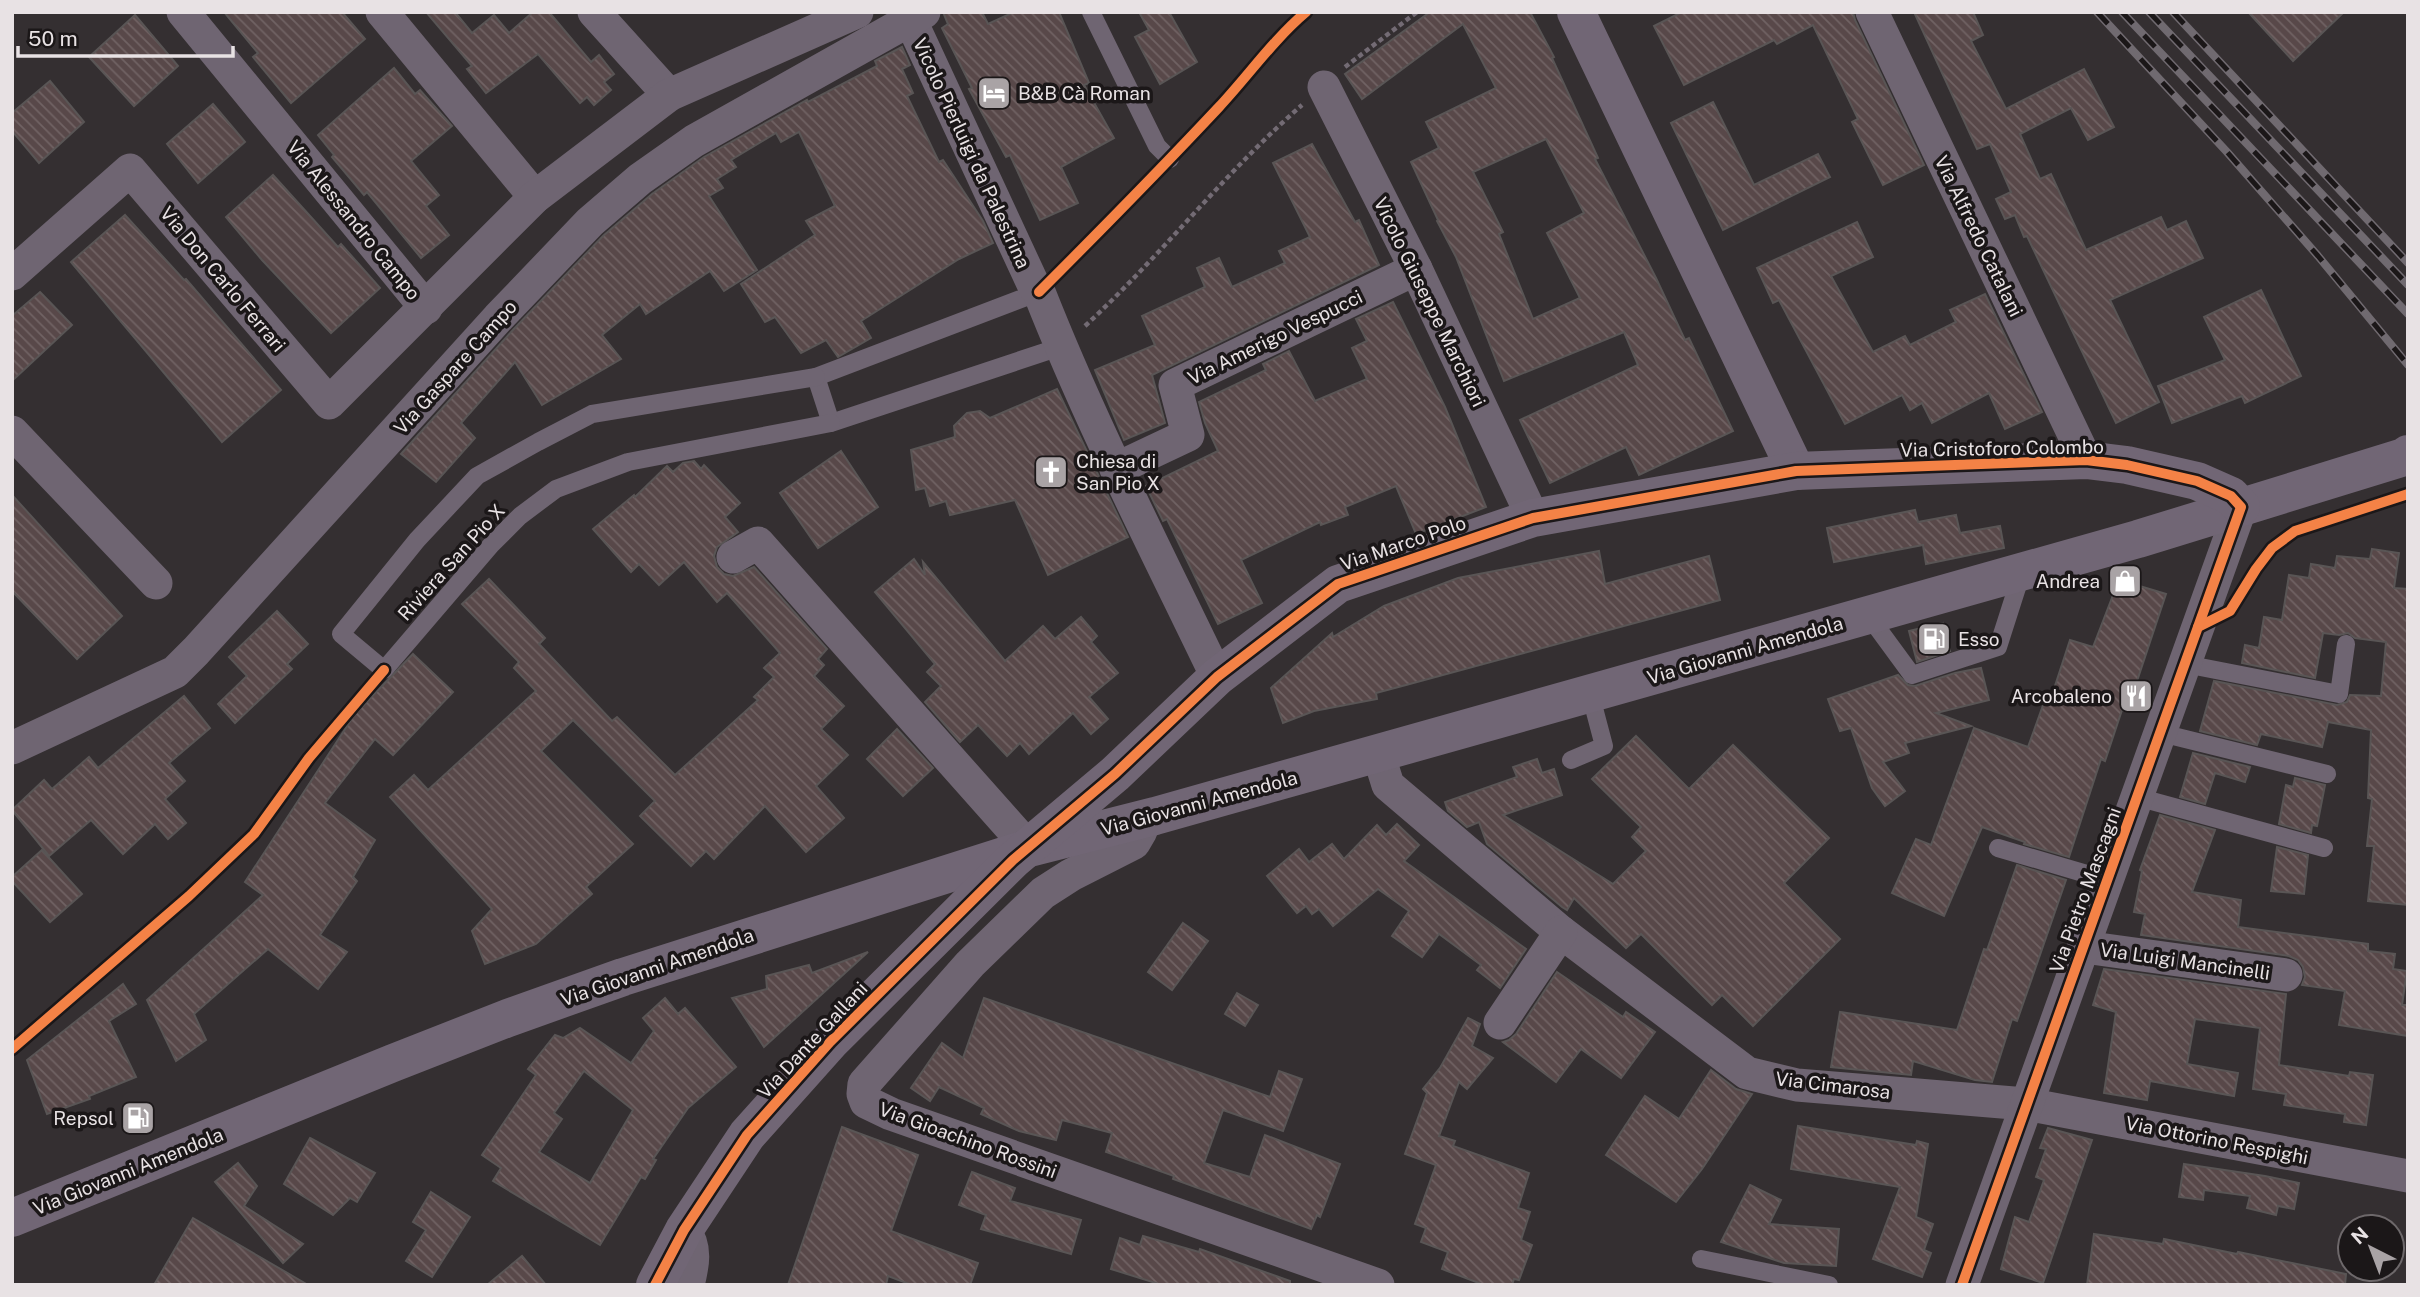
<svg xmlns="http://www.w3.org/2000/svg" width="2420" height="1297" font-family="'Public Sans',sans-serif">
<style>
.building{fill:url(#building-back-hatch);stroke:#595555;stroke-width:2;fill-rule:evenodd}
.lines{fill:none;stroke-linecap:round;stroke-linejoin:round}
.path{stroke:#736b74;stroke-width:4.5;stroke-dasharray:5 3.5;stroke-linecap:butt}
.lane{stroke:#6f6572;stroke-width:18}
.street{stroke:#6f6572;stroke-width:33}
.secondary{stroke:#716675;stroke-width:38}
.rail-casing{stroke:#706a70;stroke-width:8}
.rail{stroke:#1b1718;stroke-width:5;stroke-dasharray:16;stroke-linecap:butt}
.cycleway-casing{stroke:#1b1718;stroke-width:15}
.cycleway{stroke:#f48246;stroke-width:10}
.labels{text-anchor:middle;stroke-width:7;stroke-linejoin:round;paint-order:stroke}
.poi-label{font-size:19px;fill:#e8e2e4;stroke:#1b1718;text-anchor:start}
.street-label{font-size:19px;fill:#e8e2e4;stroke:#1b1718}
</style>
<defs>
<pattern id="building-back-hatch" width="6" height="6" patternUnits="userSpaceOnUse" patternTransform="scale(1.75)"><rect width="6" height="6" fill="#584849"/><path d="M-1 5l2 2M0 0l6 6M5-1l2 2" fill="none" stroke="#706263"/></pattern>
</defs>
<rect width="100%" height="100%" fill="#342f31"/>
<g class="building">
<polygon points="224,12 342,12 365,39 291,103 253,57 258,53"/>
<polygon points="426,12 455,12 472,33 494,15 509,33 533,12 549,12 591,62 599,55 614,74 604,82 611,90 594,105 587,97 580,103 538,54 486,93 467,69 472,66"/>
<polygon points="943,12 982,12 988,24 1014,12 1059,12 1089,83 1084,85 1114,138 1061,167 1078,203 1040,220 1010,155 1006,157 969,89 972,88 942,28 948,24"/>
<polygon points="1139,12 1169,12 1197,62 1160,84 1135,37 1149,30"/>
<path d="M1430,12H1530L1554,57L1552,58L1598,158L1595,159L1656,278L1685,340L1689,338L1733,431L1639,475L1626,447L1550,483L1520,420L1638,365L1624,332L1504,381L1456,257L1437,221L1438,220L1411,162L1439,148L1426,122L1496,88L1463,24L1362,99L1345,74ZM1546,139L1584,213L1547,233L1580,298L1533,319L1499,234L1503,232L1473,172Z"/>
<polygon points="1682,12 1853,12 1855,20 1924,165 1883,185 1852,122 1858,119 1813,25 1777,44 1774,40 1684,85 1654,26"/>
<polygon points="1914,12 1973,12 1983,35 1971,41 2006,109 2084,69 2114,127 2088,140 2071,108 2020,134 2040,179 2051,174 2086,250 2161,217 2167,230 2186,221 2203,258 2110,300 2159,402 2116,423 2027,236 2024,237 2015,215 2005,219 1996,199 2011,192 1990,144 1977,149"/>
<polygon points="2248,12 2344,12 2293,61"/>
<polygon points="135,15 178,66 134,106 89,57"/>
<polygon points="902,47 910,65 902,69 913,93 907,96 939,162 943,160 983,221 993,243 959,259 861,321 871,338 838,357 826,340 801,353 775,317 765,322 741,284 815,235 806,221 835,206 799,132 781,142 776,133 731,160 736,167 717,179 723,188 709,196 757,270 724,291 710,271 646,314 640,304 602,335 621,359 542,405 515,362 461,423 475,438 436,482 401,454 512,331 603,236 652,194 704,157 807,100 808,102 877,66 875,61"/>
<polygon points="394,68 415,94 420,90 452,126 411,161 439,195 426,206 449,235 421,258 367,192 364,195 332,157 334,155 318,135"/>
<polygon points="50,81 84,122 39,163 12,131 12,113"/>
<polygon points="1713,102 1754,185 1818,154 1830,177 1723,230 1671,123"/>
<polygon points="213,104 245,142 198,183 167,144"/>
<polygon points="1312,144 1355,222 1359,220 1379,265 1152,375 1165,423 1124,440 1095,370 1155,345 1142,316 1205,287 1197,268 1219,258 1232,287 1285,263 1279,251 1310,237 1273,163"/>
<polygon points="273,175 338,247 341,244 380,288 331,333 262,260 226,217"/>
<polygon points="125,215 184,280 186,279 281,390 222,442 71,262"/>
<polygon points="1857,222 1873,257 1831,276 1873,352 1905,336 1910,345 1956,322 1950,310 1985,294 2042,412 2005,429 1989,393 1932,423 1922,403 1910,410 1902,395 1845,424 1779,300 1773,303 1757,268"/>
<polygon points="2261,290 2301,376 2245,403 2242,396 2172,423 2158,386 2225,360 2204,317"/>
<polygon points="40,292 72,325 12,381 12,316"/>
<polygon points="1393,302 1445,407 1486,507 1416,534 1396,486 1345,507 1348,515 1321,525 1320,522 1241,560 1262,603 1218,624 1167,519 1163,521 1146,486 1218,451 1205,423 1199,402 1266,370 1263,364 1289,351 1315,401 1367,379 1352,348 1367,341 1356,319"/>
<polygon points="1057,389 1128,537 1048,575 1015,500 950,515 946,501 930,506 925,488 916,490 911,450 955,437 954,426 967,413 980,411 990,418"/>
<polygon points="841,451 878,507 818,548 780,493"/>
<polygon points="694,461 701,469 704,465 740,503 725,517 738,532 717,547 714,556 717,567 724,574 733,576 754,567 827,649 818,659 824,665 814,676 844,706 821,729 848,755 816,786 844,818 806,852 765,806 714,859 706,851 691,866 640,816 655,801 573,720 541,751 633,844 586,887 592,894 536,944 485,964 472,931 492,909 390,797 414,775 428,790 536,691 514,668 519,662 462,604 489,579 545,638 539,644 612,721 617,717 675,775 758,700 754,697 774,677 764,668 780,653 727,593 717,602 684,562 659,585 639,564 631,572 593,529 634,495 635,497 667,466 673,472 683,463"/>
<polygon points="12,495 122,616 77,659 12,591"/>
<polygon points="1915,510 1918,522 1956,515 1960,533 2000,526 2004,548 1926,564 1923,545 1834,562 1827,528"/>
<polygon points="2372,549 2399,553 2394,588 2408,589 2408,905 2368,901 2374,846 2367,846 2372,799 2368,798 2371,730 2328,722 2322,747 2261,734 2257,745 2200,731 2214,681 2337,705 2347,702 2350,695 2381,696 2386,642 2355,638 2348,633 2339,635 2323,633 2315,678 2242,663 2245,645 2259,648 2264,617 2282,620 2289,575 2309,578 2311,564 2335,568 2337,556 2370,559"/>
<polygon points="1599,551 1605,584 1709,556 1720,600 1406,685 1376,693 1377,699 1314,711 1283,723 1271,688 1332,633 1333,637 1384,606 1458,578"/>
<polygon points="914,559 925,575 923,562 1005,661 1043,626 1055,639 1081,617 1097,636 1091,642 1118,673 1089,697 1108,719 1091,734 1073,713 1029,754 1020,743 1007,756 978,725 960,742 925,702 941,686 927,672 935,664 875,592"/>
<polygon points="2133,584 2166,594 2127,711 2122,710 2105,761 2101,759 2069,857 2024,844 2025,842 1982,827 1944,916 1892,893 1916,839 1931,845 1974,728 2028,747 2046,697 2051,698 2070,640 2093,647 2115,590"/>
<polygon points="277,611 308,644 287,664 292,669 235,723 218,704 247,676 229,657"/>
<polygon points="1943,623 1950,651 1917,662 1909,631"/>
<polygon points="413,654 453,692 393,755 375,739 325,803 375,840 353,877 357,881 320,935 347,952 318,989 268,949 194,1014 206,1040 176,1061 147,1000 263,895 245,882 355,714"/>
<polygon points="1981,668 1989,700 1936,713 1971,726 1905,743 1909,753 1883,762 1905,791 1885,806 1872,788 1851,728 1840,731 1828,699 1898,675 1908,685 1915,686 1955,673"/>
<polygon points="184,696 210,728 169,763 185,781 165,799 186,823 168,839 155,824 123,854 91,820 49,856 12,810 44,780 52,789 89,757 98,768"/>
<polygon points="897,729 933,768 903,796 867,759"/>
<polygon points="1636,736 1689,789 1733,745 1829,838 1784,883 1840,939 1753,1026 1722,995 1712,1005 1641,934 1626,948 1574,898 1567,910 1562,907 1487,844 1479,822 1467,827 1448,811 1445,802 1517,777 1513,767 1537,759 1542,773 1554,769 1562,795 1503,815 1613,884 1646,851 1632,837 1641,827 1592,779"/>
<polygon points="2193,753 2250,767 2245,782 2215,773 2205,804 2180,797"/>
<polygon points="2295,778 2325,785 2317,826 2312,825 2311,833 2279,824 2286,785 2293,787"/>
<polygon points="2160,815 2215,830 2192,892 2241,900 2238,927 2368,944 2368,951 2395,954 2393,969 2407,971 2402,1005 2408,1005 2408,1036 2339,1025 2345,991 2302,985 2305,977 2303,967 2298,960 2289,956 2141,935 2145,914 2134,912 2142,871 2140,870"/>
<polygon points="1397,824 1419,845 1404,861 1526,949 1500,988 1477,970 1481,965 1439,934 1422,957 1392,936 1409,911 1378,889 1333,926 1319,909 1312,914 1306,906 1297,913 1267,876 1299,849 1309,862 1332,844 1344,859 1377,825 1386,835"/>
<polygon points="2277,847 2308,855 2304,894 2271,891"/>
<polygon points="42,850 82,894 50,922 12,881 12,877"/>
<polygon points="2017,865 2066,880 2017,1021 2012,1019 1992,1082 1975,1080 1913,1061 1911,1075 1831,1067 1840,1012 1957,1030 1984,949 1987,950"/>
<polygon points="1183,923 1208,941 1172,990 1148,972"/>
<polygon points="868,952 764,1047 732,998 767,989 766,976 809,965 812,973"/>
<polygon points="2104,969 2286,994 2279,1065 2349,1076 2350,1072 2373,1075 2366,1125 2344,1122 2345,1114 2284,1105 2286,1094 2253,1089 2260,1028 2195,1019 2187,1064 2238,1073 2234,1096 2150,1081 2147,1100 2104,1093 2116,1012 2093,1005"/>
<polygon points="1557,972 1623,1017 1626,1012 1655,1032 1621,1078 1581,1049 1556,1082 1503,1042 1509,1040 1516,1034"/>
<polygon points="123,984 136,1004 109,1021 136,1077 89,1096 90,1099 47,1114 27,1060"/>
<polygon points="1237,993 1258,1005 1245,1026 1225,1014"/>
<path d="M665,998L678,1014L685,1008L736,1067L688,1108L653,1159L656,1160L645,1179L641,1177L600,1245L493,1181L501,1168L482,1155L536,1075L528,1069L555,1035L563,1038L580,1028L631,1063L654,1031L643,1018ZM584,1071L633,1110L590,1183L539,1152L562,1119L554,1113Z"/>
<polygon points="984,998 1270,1097 1279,1071 1302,1079 1283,1131 1223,1110 1204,1163 1250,1177 1265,1135 1340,1164 1320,1217 1317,1215 1311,1229 1173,1179 1174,1176 1106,1152 1112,1133 1062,1120 1056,1140 1019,1131 981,1114 984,1108 939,1087 930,1101 911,1088 942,1043 963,1058"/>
<polygon points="1468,1018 1480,1024 1472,1046 1493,1058 1467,1089 1459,1082 1439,1136 1455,1141 1453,1146 1529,1173 1518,1208 1530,1212 1521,1240 1532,1245 1519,1280 1514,1279 1512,1285 1484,1285 1442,1269 1448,1252 1421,1242 1426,1228 1415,1224 1436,1165 1405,1154 1427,1093 1423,1089 1440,1068"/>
<polygon points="1711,1070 1736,1089 1752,1094 1702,1169 1676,1202 1606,1155 1645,1096 1679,1119"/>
<polygon points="1798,1126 1916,1145 1917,1141 1928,1144 1916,1217 1933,1224 1924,1250 1931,1253 1922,1277 1873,1259 1900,1187 1791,1169"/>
<polygon points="842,1127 918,1155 891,1231 978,1263 970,1285 912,1285 888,1276 886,1285 788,1285"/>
<polygon points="2048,1128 2092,1140 2043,1283 2001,1269 2015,1217 2029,1222 2044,1180 2036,1177 2046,1149 2040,1148"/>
<polygon points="310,1138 375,1173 357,1202 350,1198 333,1215 284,1184"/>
<polygon points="238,1163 257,1186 244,1206 303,1244 283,1263 215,1182"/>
<polygon points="2184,1164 2265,1176 2299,1183 2294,1209 2278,1206 2276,1215 2247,1208 2250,1196 2204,1190 2203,1200 2179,1197"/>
<polygon points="972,1172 1015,1188 1010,1201 1081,1220 1071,1254 981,1229 986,1215 959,1205"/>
<polygon points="1750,1185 1781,1200 1769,1224 1839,1229 1836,1266 1784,1263 1721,1242"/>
<polygon points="431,1192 470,1217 432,1277 406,1261 426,1230 413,1222"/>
<polygon points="193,1218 308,1285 154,1285"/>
<polygon points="2094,1234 2163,1244 2164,1239 2237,1254 2238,1252 2346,1274 2345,1285 2087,1285"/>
<polygon points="1143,1236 1199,1252 1200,1249 1290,1281 1290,1285 1162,1285 1111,1269 1120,1238 1140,1245"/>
<polygon points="522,1256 546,1285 487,1285"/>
</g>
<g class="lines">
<g class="path">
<polyline points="1345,67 1417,12"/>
<path d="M1085,326C1161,256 1224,173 1302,105"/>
</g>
<g class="lane">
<polyline points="1091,12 1157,146 1170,159"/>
<polyline points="1039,292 816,377 831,423 1060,347"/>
<polyline points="816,377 592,414 538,442 477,476 417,540 341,634 384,670 491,545 520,516 556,489 628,462 831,423"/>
<polyline points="1868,615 1912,675 1998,647 2022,572"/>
<polyline points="2185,664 2339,694 2346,644"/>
<polyline points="2161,733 2327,774"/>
<polyline points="1571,760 1604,746 1590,693"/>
<polyline points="2137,797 2324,848"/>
<polyline points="1998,848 2107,880"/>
<polyline points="1701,1259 1829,1285"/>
</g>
<g class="street">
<polyline points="183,12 426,308"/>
<polyline points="382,12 535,197"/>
<polyline points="594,12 669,95"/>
<polyline points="1872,12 2086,460"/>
<path d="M911,21L1034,286L1039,292C1091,424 1156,550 1217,677"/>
<polyline points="1324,87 1416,269 1533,518"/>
<polyline points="12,274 130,170 329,403 535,197 669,95 857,12"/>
<polyline points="12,432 156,583"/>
<polyline points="1116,469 1188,435 1175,385 1416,269"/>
<polyline points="733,557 758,543 1029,848"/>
<polyline points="12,748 175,672 196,651 498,318 590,222 640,179 694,141 924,12"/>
<polyline points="1378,753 1388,785 1561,932 1747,1073 1797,1085 2026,1104 2408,1176"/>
<polyline points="1139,820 1141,831 1134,843 1071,875 1043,893 970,964 864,1084 863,1094 866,1102 891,1114 1378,1285"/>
<polyline points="2084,947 2286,975"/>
<polyline points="1500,1023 1561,932"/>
<path d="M684,1230C697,1247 693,1265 688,1285"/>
<polyline points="1962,1285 2241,507"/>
</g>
<g class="secondary">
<polyline points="1576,12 1796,471"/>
<polyline points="12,1218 393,1063 508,1018 623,977 1029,848 1155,816 2138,539 2404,457 2408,454"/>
<polyline points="655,1285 684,1230 747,1135 830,1042 1013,860 1115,774 1217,677 1338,584 1533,518 1796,471 2086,460 2127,465 2197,481 2231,496 2241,507"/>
</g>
<g class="rail-casing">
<g id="rail">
<polyline points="2097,12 2227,152 2318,256 2408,365"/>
<polyline points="2122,12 2408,314"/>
<polyline points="2149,12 2408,285"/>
<polyline points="2173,12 2408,263"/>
</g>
</g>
<use href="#rail" class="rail"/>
<g class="cycleway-casing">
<g id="cycleway">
<path d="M1039,292C1100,231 1160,170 1219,107C1248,76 1273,40 1306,12"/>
<polyline points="2198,627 2230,611 2256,569 2272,548 2295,531 2408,494"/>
<polyline points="12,1049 189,896 254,834 309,758 384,670"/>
<polyline points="655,1285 684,1230 747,1135 830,1042 1013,860 1115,774 1217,677 1338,584 1533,518 1796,471 2086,460 2127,465 2197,481 2231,496 2241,507 1962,1285"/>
</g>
</g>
<use href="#cycleway" class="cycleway"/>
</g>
<defs>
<g id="hotel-square" transform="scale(1.75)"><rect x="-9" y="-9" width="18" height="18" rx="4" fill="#a9a3a5" stroke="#1b1718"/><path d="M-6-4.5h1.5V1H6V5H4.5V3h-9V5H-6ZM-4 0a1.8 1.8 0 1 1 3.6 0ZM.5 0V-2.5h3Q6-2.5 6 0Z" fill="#fff"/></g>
<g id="church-square" transform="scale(1.75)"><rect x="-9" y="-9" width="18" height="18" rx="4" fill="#a9a3a5" stroke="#1b1718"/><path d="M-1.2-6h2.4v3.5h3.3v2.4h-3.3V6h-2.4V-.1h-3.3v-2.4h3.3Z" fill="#fff"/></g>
<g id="shop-square" transform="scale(1.75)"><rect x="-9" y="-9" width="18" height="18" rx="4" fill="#a9a3a5" stroke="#1b1718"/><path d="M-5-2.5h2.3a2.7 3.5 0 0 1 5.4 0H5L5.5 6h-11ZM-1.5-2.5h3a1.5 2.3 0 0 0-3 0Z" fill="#fff"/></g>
<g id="fuel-square" transform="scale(1.75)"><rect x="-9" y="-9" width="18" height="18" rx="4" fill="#a9a3a5" stroke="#1b1718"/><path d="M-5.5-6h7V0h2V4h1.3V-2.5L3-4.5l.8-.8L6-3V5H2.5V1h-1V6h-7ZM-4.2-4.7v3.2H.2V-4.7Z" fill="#fff"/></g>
<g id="restaurant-square" transform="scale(1.75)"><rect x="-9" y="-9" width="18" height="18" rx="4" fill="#a9a3a5" stroke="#1b1718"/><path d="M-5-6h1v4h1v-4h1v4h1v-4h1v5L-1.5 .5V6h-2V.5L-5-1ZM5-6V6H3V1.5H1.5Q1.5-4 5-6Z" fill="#fff"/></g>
</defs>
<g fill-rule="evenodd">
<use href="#hotel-square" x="994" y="93"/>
<use href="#church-square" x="1051" y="472"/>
<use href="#shop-square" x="2125" y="581"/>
<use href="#fuel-square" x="1934" y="639"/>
<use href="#restaurant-square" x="2136" y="696"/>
<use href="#fuel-square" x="138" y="1118"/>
</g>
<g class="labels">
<g class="poi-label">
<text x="1018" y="100">B&amp;B Cà Roman</text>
<text x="1076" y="468">Chiesa di<tspan x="1076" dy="22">San Pio X</tspan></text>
<text x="2100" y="588" text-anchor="end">Andrea</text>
<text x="1958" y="646">Esso</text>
<text x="2112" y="703" text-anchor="end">Arcobaleno</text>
<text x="114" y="1125" text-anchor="end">Repsol</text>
</g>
<g class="street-label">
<text transform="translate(972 153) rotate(65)" y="7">Vicolo Pierluigi da Palestrina</text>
<text transform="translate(354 220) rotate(51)" y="7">Via Alessandro Campo</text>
<text transform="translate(1979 236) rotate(64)" y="7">Via Alfredo Catalani</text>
<text transform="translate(223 279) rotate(50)" y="7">Via Don Carlo Ferrari</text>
<text transform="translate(1430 302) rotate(64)" y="7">Vicolo Giuseppe Marchiori</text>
<text transform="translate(1275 337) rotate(-26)" y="7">Via Amerigo Vespucci</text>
<text transform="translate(455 367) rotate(-48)" y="7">Via Gaspare Campo</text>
<text transform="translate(2002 448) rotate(-1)" y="7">Via Cristoforo Colombo</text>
<text transform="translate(1403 543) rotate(-19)" y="7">Via Marco Polo</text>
<text transform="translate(451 562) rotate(-48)" y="7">Riviera San Pio X</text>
<text transform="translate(1745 650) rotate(-16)" y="7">Via Giovanni Amendola</text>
<text transform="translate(1199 803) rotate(-15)" y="7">Via Giovanni Amendola</text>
<text transform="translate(2085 890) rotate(-70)" y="7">Via Pietro Mascagni</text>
<text transform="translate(2185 961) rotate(8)" y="7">Via Luigi Mancinelli</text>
<text transform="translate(657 967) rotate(-19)" y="7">Via Giovanni Amendola</text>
<text transform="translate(812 1040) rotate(-47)" y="7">Via Dante Gallani</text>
<text transform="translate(1833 1085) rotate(7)" y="7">Via Cimarosa</text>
<text transform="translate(968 1140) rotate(20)" y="7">Via Gioachino Rossini</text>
<text transform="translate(2217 1140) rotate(11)" y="7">Via Ottorino Respighi</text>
<text transform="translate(128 1171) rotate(-22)" y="7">Via Giovanni Amendola</text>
</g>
</g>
<rect width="2420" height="1297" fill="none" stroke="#e8e2e4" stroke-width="28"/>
<g transform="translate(2371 1248) rotate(318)"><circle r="33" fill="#1b1718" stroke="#6d686a" stroke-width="2"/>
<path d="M0-5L12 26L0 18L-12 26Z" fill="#a9a3a5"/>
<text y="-10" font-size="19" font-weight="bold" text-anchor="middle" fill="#e8e2e4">N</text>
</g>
<path d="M18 46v10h215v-10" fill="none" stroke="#e8e2e4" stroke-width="3.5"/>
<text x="28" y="46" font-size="21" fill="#e8e2e4" stroke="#1b1718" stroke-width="5" paint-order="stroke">50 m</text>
</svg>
